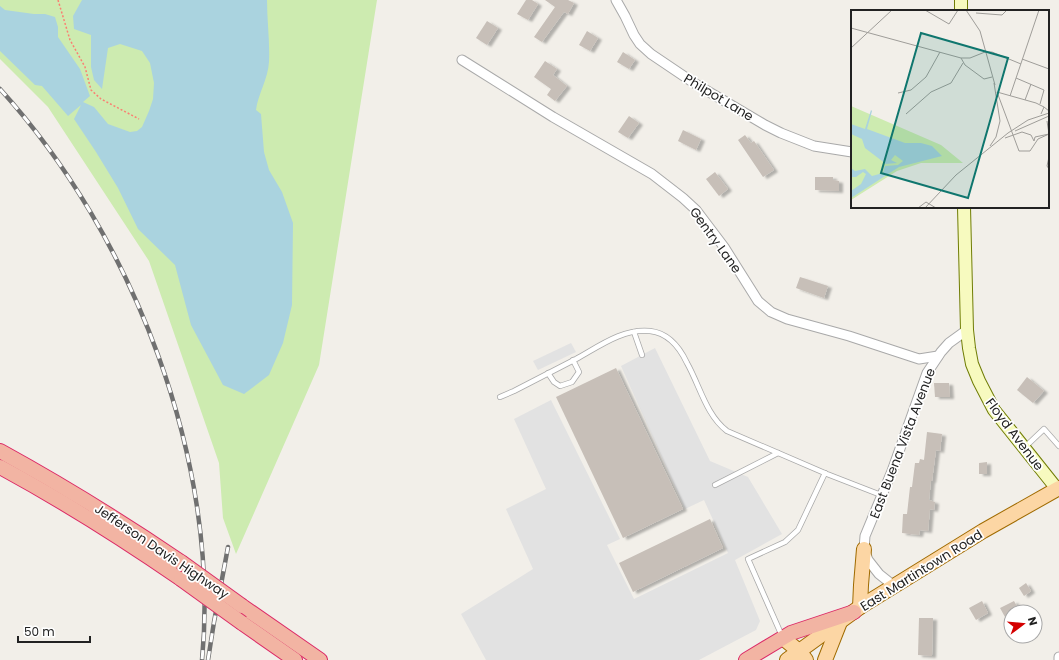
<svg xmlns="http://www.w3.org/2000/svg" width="1059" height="660" font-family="Poppins,sans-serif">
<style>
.grass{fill:#cdebb0}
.parking{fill:#e2e2e2}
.water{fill:#aad3df}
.building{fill:#c7bfb8;filter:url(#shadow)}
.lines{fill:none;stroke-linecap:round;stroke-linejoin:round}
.service-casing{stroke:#a9a9a9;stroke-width:6}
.minor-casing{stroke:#a9a9a9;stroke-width:11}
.secondary-casing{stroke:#707d05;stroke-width:14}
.primary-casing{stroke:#a06b00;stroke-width:16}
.trunk-casing{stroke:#dc2a67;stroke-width:16}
.path{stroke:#fa8072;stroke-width:1.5;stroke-dasharray:2 2;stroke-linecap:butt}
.service{stroke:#fff;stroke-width:4.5}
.minor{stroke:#fff;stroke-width:9}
.secondary{stroke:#f7fabf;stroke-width:12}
.primary{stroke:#fcd6a4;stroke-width:14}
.trunk{stroke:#f2b4a3;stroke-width:14}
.rail-casing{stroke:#707070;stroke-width:4.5}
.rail{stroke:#fff;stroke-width:3;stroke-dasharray:9;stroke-linecap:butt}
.trunk-bridge-casing{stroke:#dc2a67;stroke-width:16;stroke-linecap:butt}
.trunk-bridge{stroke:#f2b4a3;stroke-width:14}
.labels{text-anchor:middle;stroke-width:3.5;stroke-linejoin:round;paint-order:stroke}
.street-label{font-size:13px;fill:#222;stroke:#fff}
.inset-road{fill:none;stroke:#9f9d99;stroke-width:1}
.view{fill:#0f766e;fill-opacity:0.15;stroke:#0f766e;stroke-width:2}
.inset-edge{fill:none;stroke:#222;stroke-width:2}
</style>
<defs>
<filter id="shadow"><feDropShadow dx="4" dy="2" stdDeviation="1" flood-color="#0004"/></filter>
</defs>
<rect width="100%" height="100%" fill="#f2efe9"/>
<polygon class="grass" points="0,0 377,0 319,365 236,554 223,518 219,463 149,261 48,107 0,59"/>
<g class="parking">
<polygon points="571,343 576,352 538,370 533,361"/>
<polygon points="655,348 710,461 748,477 782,534 735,560 760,621 756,630 699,660 486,660 461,614 533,569 506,509 546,489 514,419 551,400 620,539 607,545 634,599 728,553 704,500 685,509 621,366"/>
</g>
<path class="water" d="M82,0H267C267,21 270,42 269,62C268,79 258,94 256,110L261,114L264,152L269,170L282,192L293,223L292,305L283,343L269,375L244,394L223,385L191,325L175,265L138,229L118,188L96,152L74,119L81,105L68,116L42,86L35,85L0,51V6L5,10L34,14H45L55,17L58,27V37L80,69L90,96L83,102L94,107L108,124L130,132L137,131L142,127L149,111L153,99L154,83L150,63L142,51L120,44L108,48L102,89L94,80L91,67V35L74,29L73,16Z"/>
<g class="building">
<polygon points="526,0 532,0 538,4 528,20 517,14"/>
<polygon points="545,0 568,0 574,3 568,14 564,12 542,42 534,37 555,7"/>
<polygon points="487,21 498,28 487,45 476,38"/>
<polygon points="587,31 598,38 590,51 579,45"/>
<polygon points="623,52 635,60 629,69 617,62"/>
<polygon points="545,61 557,69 553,75 567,86 555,101 547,95 551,89 534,77"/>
<polygon points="629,116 639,123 628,138 618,132"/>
<polygon points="683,130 701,139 696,150 678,141"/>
<polygon points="745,135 751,143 754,141 774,170 763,177 738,140"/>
<polygon points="715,172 728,189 719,196 706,179"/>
<polygon points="815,177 833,177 833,180 839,181 839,191 815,190"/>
<polygon points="800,277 828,286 824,298 796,288"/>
<polygon points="616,368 683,509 623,538 556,397"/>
<polygon points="1027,377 1044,391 1033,403 1017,390"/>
<polygon points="934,383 949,383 950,397 935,397"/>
<polygon points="927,432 942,434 940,451 936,450 932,481 931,481 929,500 935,502 934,510 930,509 928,531 920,530 919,535 902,533 903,514 907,514 910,487 912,487 915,463 919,463 920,459 924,460"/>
<polygon points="987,462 987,474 979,474 979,463"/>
<polygon points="710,519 723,548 633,592 619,563"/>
<polygon points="1026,583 1031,591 1024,596 1019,588"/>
<polygon points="982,601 988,613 976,620 969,608"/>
<polygon points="1014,601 1019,610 1011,612 1011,614 1005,617 1000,608"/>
<polygon points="919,618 933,618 932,656 918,655"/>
</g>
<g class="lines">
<g class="service-casing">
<g id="service">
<polyline points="634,332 642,355"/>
<polyline points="548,373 554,382 560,386 572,382 579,372 573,360"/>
<path d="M500,397L514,391C535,380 555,370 576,359C598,347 623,328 650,331C668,333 680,348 687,363C700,386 706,415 727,431L827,474L881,495"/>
<polyline points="1025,447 1044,429 1059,446"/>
<polyline points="715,485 778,453"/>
<polyline points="782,636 748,559 785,542 798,530 825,473"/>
</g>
</g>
<g class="minor-casing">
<g id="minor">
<polyline points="616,0 625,16 634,35 640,44 651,54 694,83 765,125 781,133 814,146 852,152"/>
<polyline points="462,60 553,117 652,174 683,198 696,210 724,247 758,301 771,312 787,319 849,336 919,359 938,356"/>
<polyline points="894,586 879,574 868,560 864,549 865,536 892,471 927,373 941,352 949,343 967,330"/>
<polyline points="1059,660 1059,657"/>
</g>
</g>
<g class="secondary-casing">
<g id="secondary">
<polyline points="961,0 961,11"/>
<polyline points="964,207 967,330 969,348 972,364 979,381 994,410 1057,489"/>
</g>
</g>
<g class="primary-casing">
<g id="primary">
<polyline points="860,607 861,585 864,549"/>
<polyline points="783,638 800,652 806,660"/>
<polyline points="787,660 860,607 894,586 983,531 1059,488"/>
<polyline points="825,660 840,622"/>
</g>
</g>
<g class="trunk-casing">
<g id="trunk">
<path d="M0,451C62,485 122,522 181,562"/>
<path d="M0,467C63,501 123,539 181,579"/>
<polyline points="242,606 320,660"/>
<polyline points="242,623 295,660"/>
<polyline points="746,660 791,633 854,612"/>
</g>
</g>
<polyline class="path" points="58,0 70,40 85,67 91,90 101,99 139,119"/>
<use href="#service" class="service"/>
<use href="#minor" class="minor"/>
<use href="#secondary" class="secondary"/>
<use href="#primary" class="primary"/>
<use href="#trunk" class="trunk"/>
<g class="rail-casing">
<g id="rail">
<path d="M0,89C133,235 221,462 202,660"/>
<polyline points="208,660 214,622 228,547"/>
</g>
</g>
<use href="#rail" class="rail"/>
<g class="trunk-bridge-casing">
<g id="trunk-bridge">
<polyline points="181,562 242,606"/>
<polyline points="181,579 242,623"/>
</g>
</g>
<use href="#trunk-bridge" class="trunk-bridge"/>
</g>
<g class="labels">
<g class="street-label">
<text transform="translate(719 97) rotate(31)" y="5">Philpot Lane</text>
<text transform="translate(716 240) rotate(54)" y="5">Gentry Lane</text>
<text transform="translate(1015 434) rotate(53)" y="5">Floyd Avenue</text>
<text transform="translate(902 443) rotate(-69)" y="5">East Buena Vista Avenue</text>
<text transform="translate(162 551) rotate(34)" y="5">Jefferson Davis Highway</text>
<text transform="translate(921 570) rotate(-32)" y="5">East Martintown Road</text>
</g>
</g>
<g transform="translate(851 10)">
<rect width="198" height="198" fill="#f2efe9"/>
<path d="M0,96L90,135L112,153H70L46,161L0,190Z" fill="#cdebb0"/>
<path d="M20,100L21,101L16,119L54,133H70L81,136L91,146L48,157L0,188V181L10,174L15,164L12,162L5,167H0V158L4,161L14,159L21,166L32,163L34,156L47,155L52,151L44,145L40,150L46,153L35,154L14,138L11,129L0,124V114L14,119Z" fill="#aad3df"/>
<path class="inset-road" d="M74,0L98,14L107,0M115,0L129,21L144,75M125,3L151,5L156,0M0,18L110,48H119L134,42M0,38L41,0M134,42H141L170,54M110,48L114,55L133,69L141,67M171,49L198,59M165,68L193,80L189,94M146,82L168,141H179L187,129L198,124M146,82L185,93L193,97M47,83L60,80L75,67L89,42M159,86L188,0M174,90L180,74M55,104L80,82L100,73L112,53M190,104L193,97L198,101M196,111L198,124M164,121L198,106M154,128L171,122L180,125L183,131M183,131L184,127L198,124M139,136L145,127L149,111L143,73M198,147L196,156L198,159M67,198L75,192L85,198M74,198L105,165L157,123L177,110L198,103"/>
<path class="view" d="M70,23L157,48L117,188L30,163Z"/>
<rect width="198" height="198" class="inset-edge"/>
</g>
<g transform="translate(1023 624) rotate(74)"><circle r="19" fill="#ffffff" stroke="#a7a7a7"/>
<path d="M0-3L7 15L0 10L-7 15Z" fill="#d40000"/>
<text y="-6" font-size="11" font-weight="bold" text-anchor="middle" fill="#222222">N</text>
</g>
<path d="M18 636v6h72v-6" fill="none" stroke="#222222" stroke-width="2"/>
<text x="24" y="636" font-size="12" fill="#222222" stroke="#ffffff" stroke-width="3" paint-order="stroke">50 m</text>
</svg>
